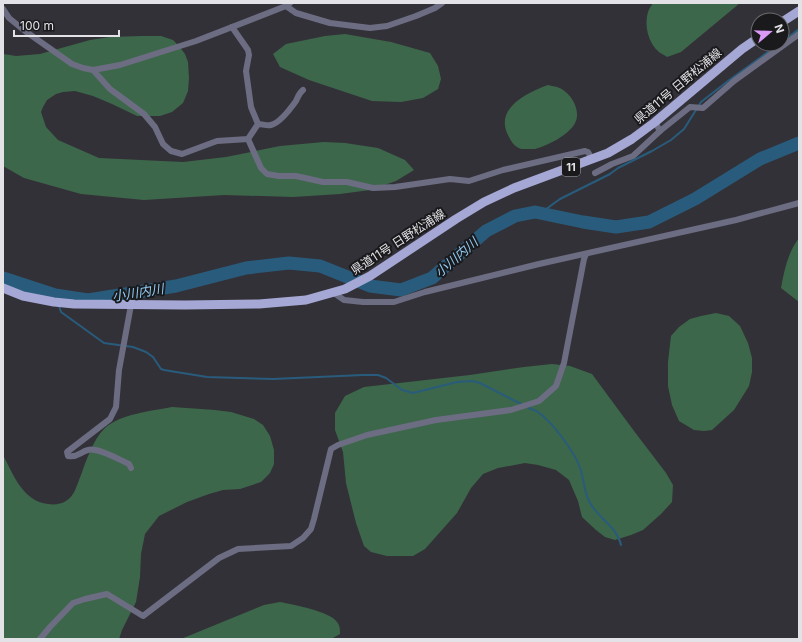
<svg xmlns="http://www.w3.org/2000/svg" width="802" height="642" font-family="Inter,'Noto Sans JP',sans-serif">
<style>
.green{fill:#3d674a}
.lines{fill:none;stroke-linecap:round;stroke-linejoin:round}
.stream{stroke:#295c7c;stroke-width:2}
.river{stroke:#295c7c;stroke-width:13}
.street{stroke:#6c6d83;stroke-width:6}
.primary{stroke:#a5a7d4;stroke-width:9}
.labels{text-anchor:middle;stroke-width:4;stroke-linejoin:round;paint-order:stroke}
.shield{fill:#1a1a1d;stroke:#a7a7aa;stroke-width:1}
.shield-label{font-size:11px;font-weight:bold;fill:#e3e3e7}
.street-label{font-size:12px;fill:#e3e3e7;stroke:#1a1a1d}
.water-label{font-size:13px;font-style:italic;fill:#90ccf5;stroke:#1a1a1d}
</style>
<rect width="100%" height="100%" fill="#333138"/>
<g class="green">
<path d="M653,3H740L681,52L667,57C665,55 661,54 659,52C648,43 644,25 648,12C649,9 651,6 653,3Z"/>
<polygon points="345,34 391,42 430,53 438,66 441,79 438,89 423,98 401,102 372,101 309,80 280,67 273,54 286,44 325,36"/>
<polygon points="142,36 161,36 173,40 178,45 185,54 188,62 189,78 188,91 183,103 172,112 160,116 137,116 112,104 93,96 75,91 63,92 56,94 47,100 43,107 41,112 46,127 58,140 99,158 183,162 226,157 280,146 324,142 345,143 378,148 405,160 414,170 396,181 370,190 340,194 293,197 224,195 144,200 81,194 24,178 3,166 3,54 16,56 40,54 90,40 110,37"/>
<path d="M548,85C550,86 554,86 557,87C570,91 582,110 575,123C569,135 547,146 535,149C530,149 526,149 522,149C516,148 512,143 509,137C493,109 526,93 548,85Z"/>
<path d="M799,238V302L781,288C784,271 788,252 799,238Z"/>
<polygon points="716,313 729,316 740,326 748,343 752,358 752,372 749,386 734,410 712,430 704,431 694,430 679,421 672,405 668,386 668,362 671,336 679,327 690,319 701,316"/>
<polygon points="552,364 570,366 592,374 634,431 666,473 673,485 672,502 661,514 643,530 631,535 615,540 605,537 596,530 582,517 578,501 569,480 556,470 538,465 525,463 498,468 483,474 471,488 457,513 425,549 413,556 387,556 371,552 364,546 356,523 346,483 343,452 335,430 335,413 345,396 364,387 470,375 524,367"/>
<path d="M172,407L215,410L231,412L254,419L263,425L270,436L274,450V464L270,473L261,482L240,489L223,490L209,494L187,502L159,516L145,534L141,554L140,577L136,602L122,630L119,639H3V455C14,476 23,501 48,504C54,505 62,504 66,501C75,496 77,484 81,475C86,461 93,440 104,429C119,414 152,411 172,407Z"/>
<path d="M280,602C294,605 329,611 337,622C340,626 340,629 340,634L331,639H181L264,605Z"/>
</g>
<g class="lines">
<g class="stream">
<polyline points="782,42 799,29"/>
<polyline points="541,213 553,204 560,199 610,174 618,168 652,151 671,140 684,129 701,102 728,81 779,44"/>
<polyline points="55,295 57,300"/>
<polyline points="59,306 61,312 104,343 133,347 146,352 153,357 161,369 164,370 207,377 273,379 363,375 378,375 386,378 402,390 413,393 457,382 472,381 480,383 523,405"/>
<path d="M527,407C530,409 535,410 538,412C552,422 575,452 580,468C584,479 584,491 589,501C597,518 617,526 621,545"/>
</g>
<polyline class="river" points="3,278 55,295 88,300 176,286 246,268 289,263 320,266 370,286 401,290 432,278 486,231 515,216 535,212 583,222 616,227 649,222 695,199 760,159 799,143"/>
<g class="street">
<polyline points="286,6 296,13 330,23 370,28 387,26 416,16 435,8 442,3"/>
<polyline points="3,9 9,18 25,31 72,64 83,68 93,70 120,65 196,41 286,6 290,3"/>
<polyline points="93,70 110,89 144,114 155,127 163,144 171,151 182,154 217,141 248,139 258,124 251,107 246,71 249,55 248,50 232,27"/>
<polyline points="655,122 660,131 690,107 703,108 734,81 799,34"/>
<path d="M258,124C262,124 267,126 271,125C280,123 291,108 296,101C298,97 299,93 303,90"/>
<polyline points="248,139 261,168 267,174 279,176 296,176 323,182 347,182 373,188 395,187 450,179 469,181 503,170 585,151 588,152 592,159"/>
<polyline points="595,173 612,164 633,156 660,131"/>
<polyline points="334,293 344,300 363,302 394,302 425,292 539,264 736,220 799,203"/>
<path d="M131,468L129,464C120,460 97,447 88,450C80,452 77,458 68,456L67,452L110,419L116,407L119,370L131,305"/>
<polyline points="40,639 50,627 73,603 85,599 107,594 143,616 219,558 238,549 291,546 303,538 311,529 314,519 331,449 338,445 367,435 436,420 511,410 539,401 556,386 564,363 584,259 586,254"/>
</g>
<g class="primary">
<polyline points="782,22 799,11"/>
<polyline points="3,288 23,296 54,302 74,304 185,305 259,304 306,300 345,289 370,276 456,219 484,202 514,188 608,153 632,139 655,122 742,49 758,38"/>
</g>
</g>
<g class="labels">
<rect class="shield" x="562" y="158" width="18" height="18" rx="3"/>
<g class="shield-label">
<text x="571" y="171">11</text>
</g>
<g class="street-label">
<text transform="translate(678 86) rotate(-40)" y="4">県道11号 日野松浦線</text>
<text transform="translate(398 242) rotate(-33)" y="4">県道11号 日野松浦線</text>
</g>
<g class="water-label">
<text transform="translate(456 257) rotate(-41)" y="5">小川内川</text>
<text transform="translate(138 292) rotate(-9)" y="5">小川内川</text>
</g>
</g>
<rect width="802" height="642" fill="none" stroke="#e3e3e7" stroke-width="8"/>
<g transform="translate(770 32) rotate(71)"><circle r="19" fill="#1a1a1d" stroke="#6a6a6e"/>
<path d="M0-3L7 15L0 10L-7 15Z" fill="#db99f6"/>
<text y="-6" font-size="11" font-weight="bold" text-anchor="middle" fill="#e3e3e7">N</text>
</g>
<path d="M14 30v6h105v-6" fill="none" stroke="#e3e3e7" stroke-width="2"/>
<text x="20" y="30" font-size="12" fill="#e3e3e7" stroke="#1a1a1d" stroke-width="3" paint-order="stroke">100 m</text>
</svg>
